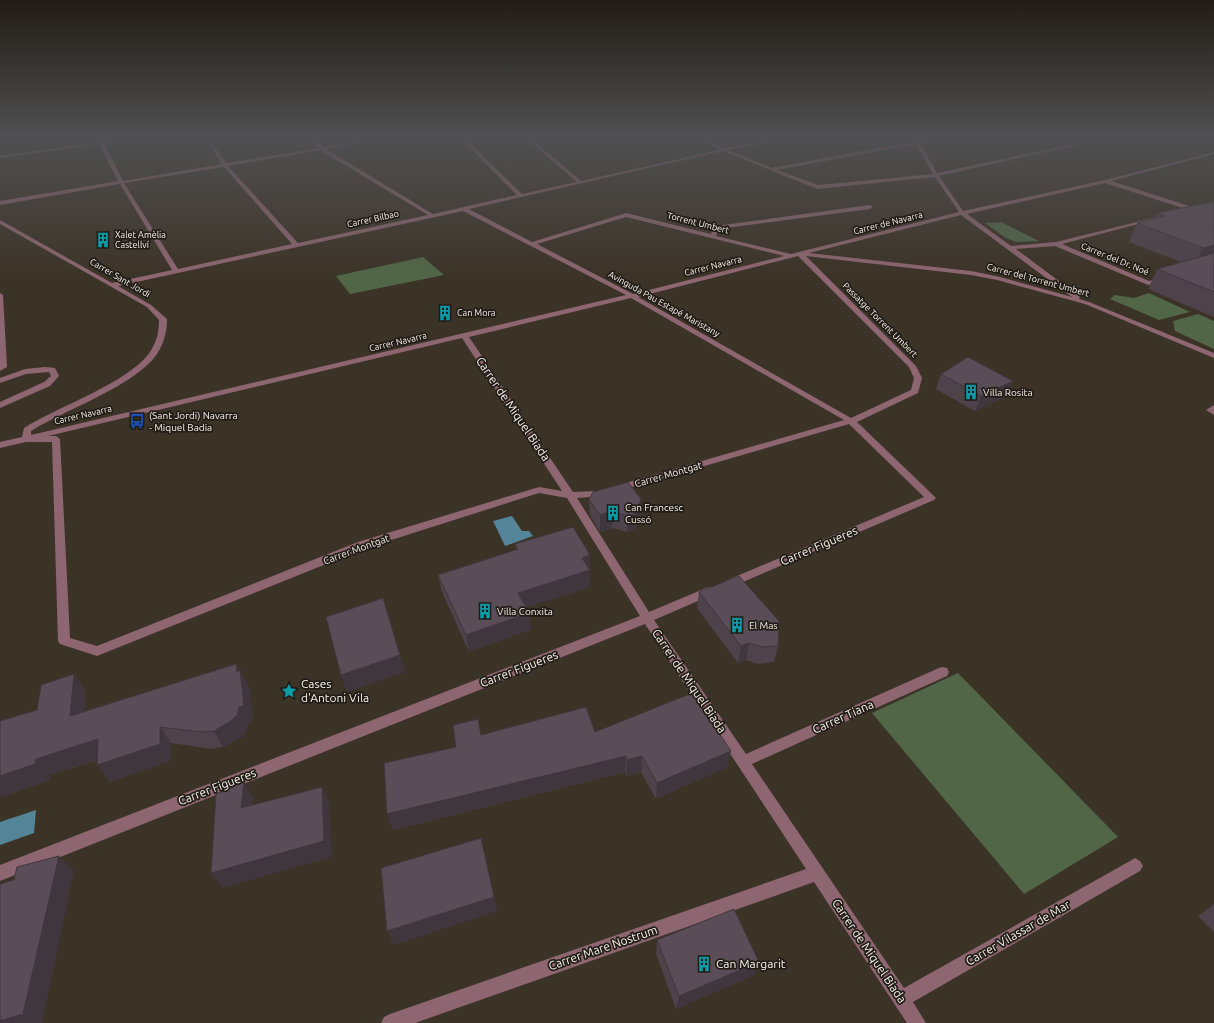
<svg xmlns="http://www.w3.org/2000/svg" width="1214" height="1023" font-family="Ubuntu,sans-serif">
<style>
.green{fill:#516647}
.water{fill:#538497}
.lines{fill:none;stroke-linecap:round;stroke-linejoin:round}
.minor{fill:#8e6671;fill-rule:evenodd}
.wall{fill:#4e424b}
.shaded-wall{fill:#40363d}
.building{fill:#5b4d57;stroke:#40363d}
.labels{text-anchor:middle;stroke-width:3.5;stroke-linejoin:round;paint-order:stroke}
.far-street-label{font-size:9px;fill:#faf4ec;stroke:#201c16}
.far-poi-label{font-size:9px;fill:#faf4ec;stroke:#201c16;text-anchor:start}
.poi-label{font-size:10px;fill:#faf4ec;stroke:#201c16;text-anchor:start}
.street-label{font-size:10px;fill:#faf4ec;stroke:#201c16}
.near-street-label{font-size:12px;fill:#faf4ec;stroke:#201c16}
.near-poi-label{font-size:12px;fill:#faf4ec;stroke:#201c16;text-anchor:start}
</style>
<rect width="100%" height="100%" fill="#3c3327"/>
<g class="green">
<polygon points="1001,222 1039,241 1016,242 1006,238 985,223"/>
<polygon points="423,257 444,275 350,294 336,276"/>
<polygon points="1149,293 1190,312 1159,320 1110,299 1115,295 1134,298"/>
<polygon points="1198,314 1214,321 1214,349 1175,331 1173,321"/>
<polygon points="958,673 1118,837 1024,894 872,713"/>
</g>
<g class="water">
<polygon points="512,516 522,531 529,531 533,536 505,546 493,521"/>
<polygon points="36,810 34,833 0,845 0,822"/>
</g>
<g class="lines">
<g class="minor">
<path d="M95,135H99L102,141L144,135H155L104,143L123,181L222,164L203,135H207L226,163L319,148L305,135H310L323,147L394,135H404L326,149L433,214L517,195L457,135H462L522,194L577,182L522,135H527L581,181L719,150L697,135H702L724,148L796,135H805L728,150L772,168L914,141L911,135H915L918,140L948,135H957L920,143L937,173L1114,135H1122L939,176L963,211L1105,180L1214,152V154L1111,181L1214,214V218L1105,183L967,214L1011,246L1056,242L1169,214V216L1062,244L1149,281L1164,277L1167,279L1148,285L1055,246L1016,249L1079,296L1080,297L1079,299L1089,302L1214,353V358L1085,304L997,280L971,275L806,256L916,366L922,378L918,393L857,422L934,496L936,498L934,500L729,588L725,587L723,584L725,581L924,497L849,424L601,496L577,498L649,612L706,588L710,587L714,588L716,591L714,594L654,620L746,754L939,668L943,667L947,668L949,672L947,676L752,764L904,988L1130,861L1135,858L1140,861L1143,866L1140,871L913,1002L926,1023H907L814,882L415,1023H381L384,1017L390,1014L806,869L645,624L0,881V865L640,616L567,498L539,493L366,548L97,656L60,644L58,641L52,442H26L0,448V442L22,437L24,428C57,407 130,382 150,352C157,341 159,332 159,320L147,307L0,224V220L112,283L172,270L120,184L0,205V201L118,181L99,144L0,158V156L98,142ZM916,144L933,174L818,185L777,170ZM321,150L323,152L428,215L298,243L228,166ZM723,151L817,189L935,177L959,212L791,254L716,236L718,229L870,209L873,207L870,205L716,226L713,228L711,234L626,213L532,242L469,209ZM224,167L292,244L178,269L124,183ZM463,211L626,295L31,435V431C66,409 135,386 157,354C164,343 167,332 167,319L151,305L118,286ZM961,215L1072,297L1000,277L971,271L809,253ZM626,217L784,256L633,294L537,244ZM798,256L909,367L914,378L911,390L851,418L638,297ZM631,298L844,420L598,491L573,492L469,337ZM462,338L562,491L539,487L358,542L97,646L70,638L60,439L56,436H48Z"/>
<polygon points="0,293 3,295 7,367 0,371"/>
<polygon points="45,367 55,368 59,376 50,386 0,408 0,402 44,382 51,376 49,372 26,374 0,383 0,378 25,369"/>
<polygon points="1214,405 1214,415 1206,410"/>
</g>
</g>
<g class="wall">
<polygon points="1214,202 1214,317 1148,289 1157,269 1181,262 1129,242 1137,223 1154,219 1157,213"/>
<polygon points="941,374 1007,396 975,411 936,389"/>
<polygon points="589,499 641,499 641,516 636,529 627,532 612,528 600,532 590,515"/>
<polygon points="515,544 590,572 590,587 526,607 531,629 469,652 442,592 438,575 516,550"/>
<polygon points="699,592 778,646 774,662 758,664 746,660 738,663 697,608"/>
<polygon points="240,670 249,687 253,722 248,724 246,732 240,738 223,747 212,749 171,743 171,760 110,782 97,765 97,760 50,775 49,780 0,798 0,721 37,710 74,674 86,691 84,712"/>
<polygon points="595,732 727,767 656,799 641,772 626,776 625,772 393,830 481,735"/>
<polygon points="1214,904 1214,932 1198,916"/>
<polygon points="657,940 759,962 754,975 676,1009 656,954"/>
</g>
<g class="shaded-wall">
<polygon points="1214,245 1214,252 1208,264 1193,267 1203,248"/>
<polygon points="1013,381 1007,396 975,411 981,396"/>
<polygon points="641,499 641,516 636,529 627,532 628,516"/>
<polygon points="612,511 612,528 600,532 600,515"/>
<polygon points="590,555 590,587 520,609 518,593 582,558"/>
<polygon points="529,613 531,629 469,652 466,635"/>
<polygon points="749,643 746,660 738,663 741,646"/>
<polygon points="400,655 405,672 347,692 341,675"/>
<polygon points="236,664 241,674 240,670 249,687 253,722 248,724 246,732 240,738 223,747 214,731 237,672"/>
<polygon points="74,674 86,691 83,733 70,716"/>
<polygon points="160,727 171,743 171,760 110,782 97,765"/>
<polygon points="98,739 110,755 50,775 49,780 0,798 0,776 36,759"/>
<polygon points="731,751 727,767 656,799 657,783"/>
<polygon points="626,756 625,772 393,830 387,814"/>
<polygon points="642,756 641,772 626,776 627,760"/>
<polygon points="244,782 253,798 251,824 241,808"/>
<polygon points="322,787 329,803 332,857 222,888 211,873"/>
<polygon points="481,838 497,911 394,945 387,931"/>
<polygon points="59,856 74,871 42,1023 0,1023 0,1021"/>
<polygon points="759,962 754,975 676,1009 679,996"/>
</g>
<g class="building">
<polygon points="1212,202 1214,202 1214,245 1203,248 1137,223 1165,216 1157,213"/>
<polygon points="1214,253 1214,292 1157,269"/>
<polygon points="968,357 1013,381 981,396 941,374"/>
<polygon points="628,482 641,499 637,513 628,516 612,511 600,515 589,499 593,492"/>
<polygon points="573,527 590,555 582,558 590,570 518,593 529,613 466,635 438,575 518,549 515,544"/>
<polygon points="739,576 779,621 778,646 762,647 749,643 741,646 699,592"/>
<polygon points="383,598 400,655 341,675 326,617"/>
<polygon points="236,664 237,672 240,670 244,706 239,707 237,715 231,721 214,731 202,732 160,727 160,744 97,765 98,739 36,759 35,764 0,776 0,721 37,710 41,685 74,674 70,716"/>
<polygon points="692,693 731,751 657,783 642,756 627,760 626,756 387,814 384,763 456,747 453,725 478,719 481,735 586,707 595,732"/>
<polygon points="244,782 241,808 322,787 324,841 211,873 216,794"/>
<polygon points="481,838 494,897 387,931 381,868"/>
<polygon points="59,856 23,1014 0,1021 0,884 14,880 17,867"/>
<polygon points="734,909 759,962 679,996 657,940"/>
</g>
<linearGradient id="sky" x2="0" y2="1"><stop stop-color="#211c15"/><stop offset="0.49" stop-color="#505052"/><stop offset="1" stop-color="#505052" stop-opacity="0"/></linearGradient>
<rect width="1214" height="278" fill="url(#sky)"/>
<defs>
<g id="building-bare" transform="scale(1.2)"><path d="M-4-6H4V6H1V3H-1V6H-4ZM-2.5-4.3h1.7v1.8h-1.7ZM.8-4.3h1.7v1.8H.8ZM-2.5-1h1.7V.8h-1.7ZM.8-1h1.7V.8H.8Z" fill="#0f9aa8" stroke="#201c16" stroke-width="2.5" paint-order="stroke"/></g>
<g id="bus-bare" transform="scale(1.2)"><path d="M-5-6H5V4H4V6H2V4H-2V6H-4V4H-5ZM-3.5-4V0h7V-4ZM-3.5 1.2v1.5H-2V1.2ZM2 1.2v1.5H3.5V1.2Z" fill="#1a4fb4" stroke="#201c16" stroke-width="2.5" paint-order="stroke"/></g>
<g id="sight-bare" transform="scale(1.2)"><path d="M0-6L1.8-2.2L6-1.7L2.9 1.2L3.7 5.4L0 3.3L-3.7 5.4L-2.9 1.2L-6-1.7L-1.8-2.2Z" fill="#0f9aa8" stroke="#201c16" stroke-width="2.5" paint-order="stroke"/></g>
</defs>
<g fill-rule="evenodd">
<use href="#building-bare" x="103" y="240"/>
<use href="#building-bare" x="445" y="313"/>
<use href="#building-bare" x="971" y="392"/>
<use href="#bus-bare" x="137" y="421"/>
<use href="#building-bare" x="613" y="513"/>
<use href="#building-bare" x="485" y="611"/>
<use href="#building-bare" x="737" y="625"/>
<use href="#sight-bare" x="289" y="691"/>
<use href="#building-bare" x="704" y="964"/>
</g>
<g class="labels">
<g class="far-street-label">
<text transform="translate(373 219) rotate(-12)" y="3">Carrer Bilbao</text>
<text transform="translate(698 223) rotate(14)" y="3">Torrent Umbert</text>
<text transform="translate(888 223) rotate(-14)" y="3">Carrer de Navarra</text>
<text transform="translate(1115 259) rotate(22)" y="3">Carrer del Dr. Noé</text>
<text transform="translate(713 266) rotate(-14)" y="3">Carrer Navarra</text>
<text transform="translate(120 278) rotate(30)" y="3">Carrer Sant Jordi</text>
<text transform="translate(1038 280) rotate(15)" y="3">Carrer del Torrent Umbert</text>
<text transform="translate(664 304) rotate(29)" y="3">Avinguda Pau Estapé Maristany</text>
<text transform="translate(880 320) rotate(45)" y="3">Passatge Torrent Umbert</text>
<text transform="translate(398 342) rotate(-13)" y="3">Carrer Navarra</text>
<text transform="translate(83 415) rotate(-13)" y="3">Carrer Navarra</text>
</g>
<g class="far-poi-label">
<text x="115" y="238">Xalet Amèlia<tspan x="115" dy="10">Castellví</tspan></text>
<text x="457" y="316">Can Mora</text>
</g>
<g class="poi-label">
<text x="983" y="396">Villa Rosita</text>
<text x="149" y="419">(Sant Jordi) Navarra<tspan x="149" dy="12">- Miquel Badia</tspan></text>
<text x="625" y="511">Can Francesc<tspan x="625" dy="12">Cussó</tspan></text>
<text x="497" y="615">Villa Conxita</text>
<text x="749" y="629">El Mas</text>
</g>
<g class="street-label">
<text transform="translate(668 474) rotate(-16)" y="4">Carrer Montgat</text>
<text transform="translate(356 549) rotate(-20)" y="4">Carrer Montgat</text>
</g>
<g class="near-street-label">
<text transform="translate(513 409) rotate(56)" y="4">Carrer de Miquel Biada</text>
<text transform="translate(819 546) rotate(-23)" y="4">Carrer Figueres</text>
<text transform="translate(519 669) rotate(-21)" y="4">Carrer Figueres</text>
<text transform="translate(689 681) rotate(56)" y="4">Carrer de Miquel Biada</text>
<text transform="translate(843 717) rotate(-24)" y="4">Carrer Tiana</text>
<text transform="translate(217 787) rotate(-21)" y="4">Carrer Figueres</text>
<text transform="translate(1018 933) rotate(-30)" y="4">Carrer Vilassar de Mar</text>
<text transform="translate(603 948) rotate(-19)" y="4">Carrer Mare Nostrum</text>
<text transform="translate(869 951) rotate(56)" y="4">Carrer de Miquel Biada</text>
</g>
<g class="near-poi-label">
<text x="301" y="688">Cases<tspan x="301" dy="14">d'Antoni Vila</tspan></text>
<text x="716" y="968">Can Margarit</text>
</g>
</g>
</svg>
